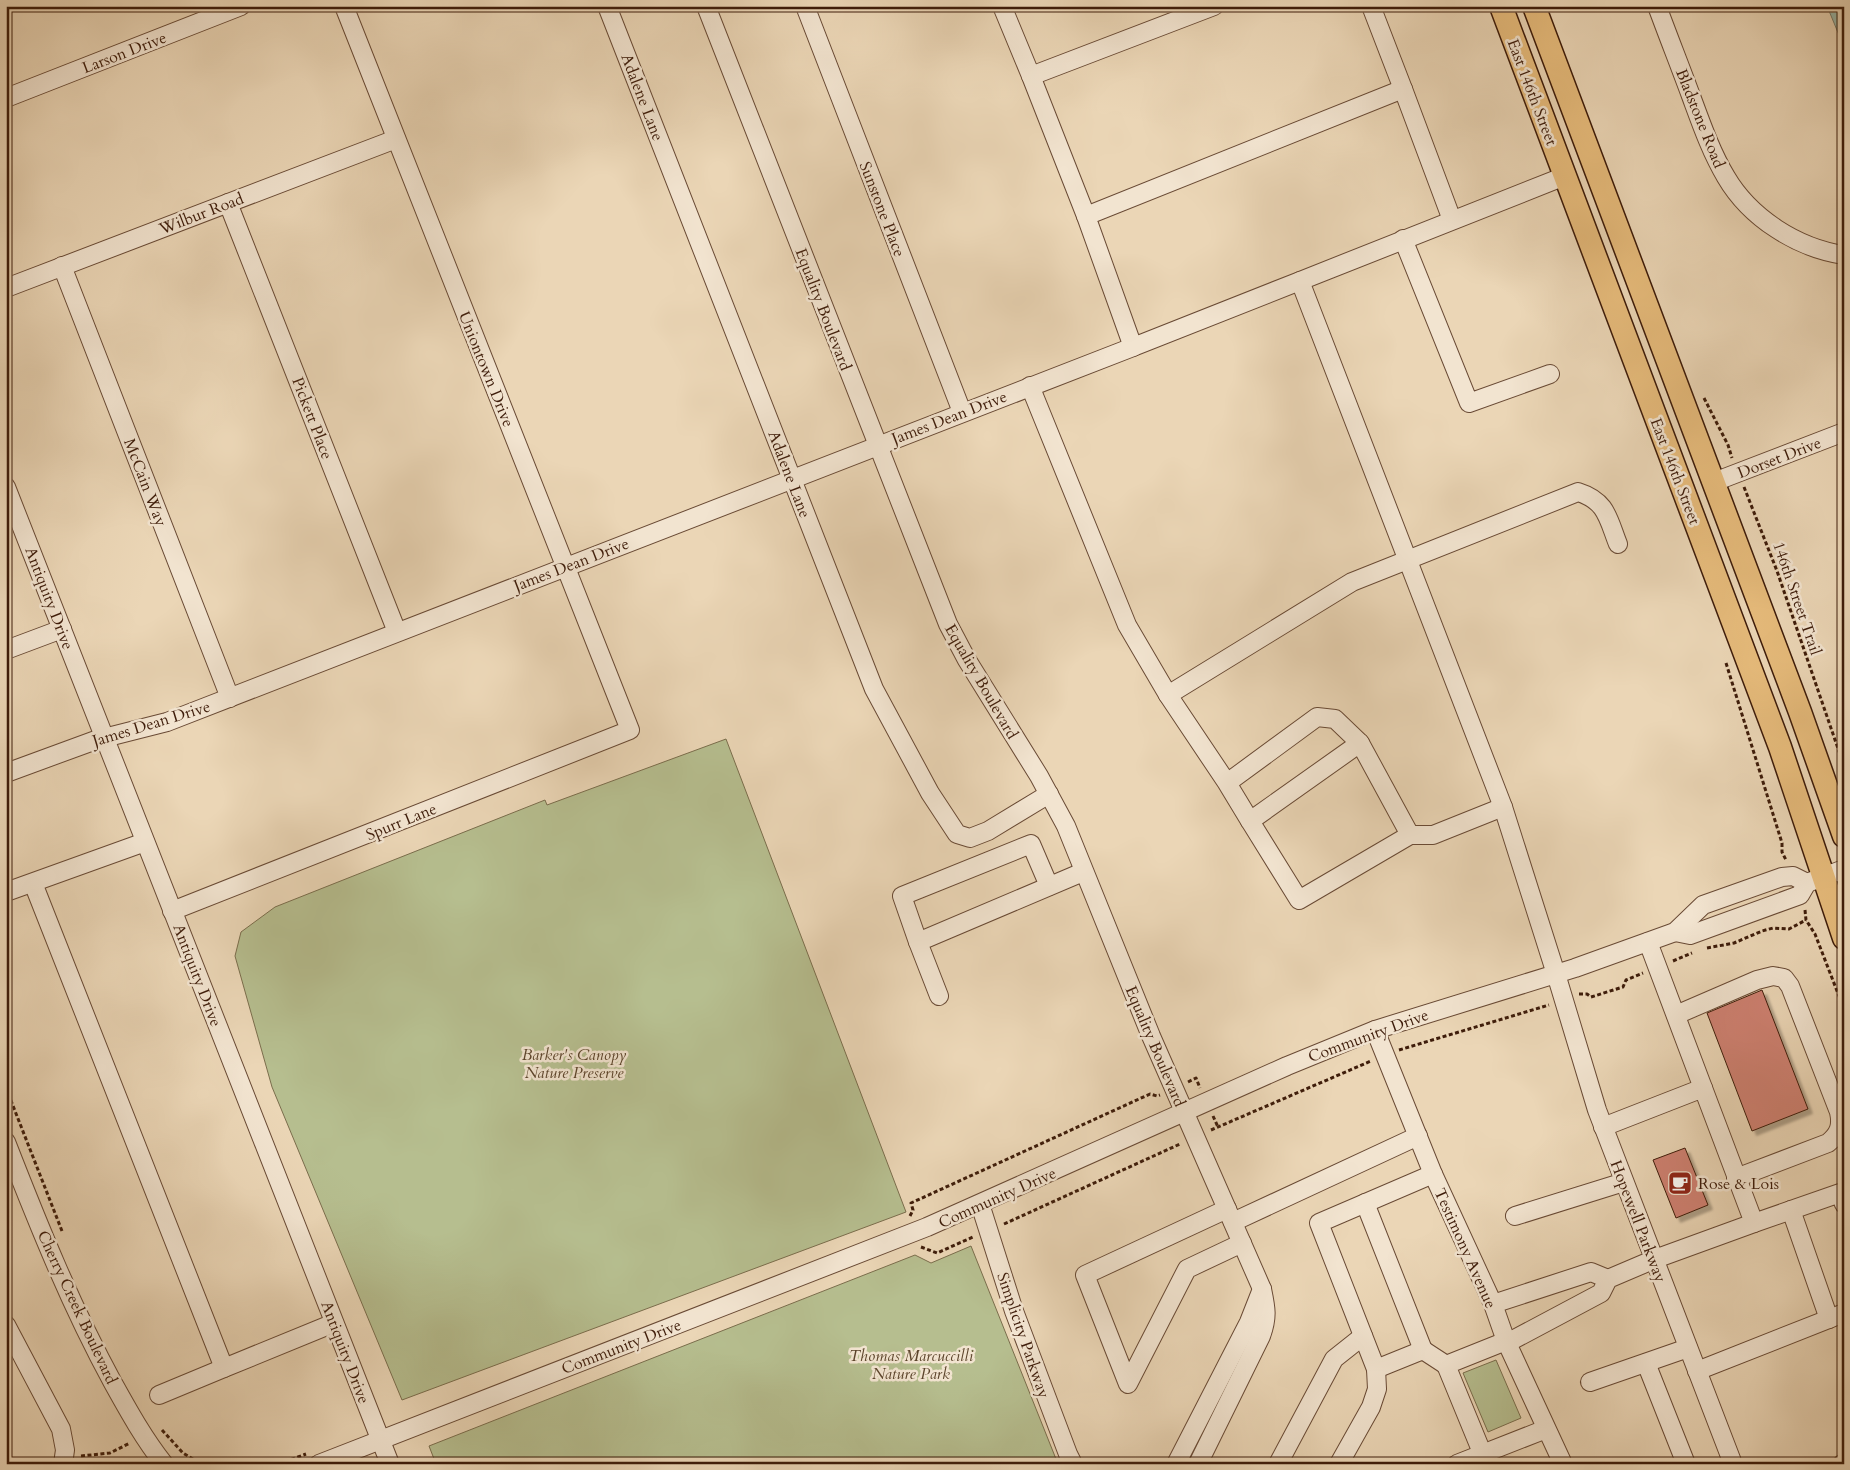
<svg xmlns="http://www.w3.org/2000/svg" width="1850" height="1470" font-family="Cardo,serif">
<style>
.green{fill:#b6be8f;stroke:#7a6d4c}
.water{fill:#98b9ac;stroke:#747a6b}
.building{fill:#cf8172;stroke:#3e1c0a;filter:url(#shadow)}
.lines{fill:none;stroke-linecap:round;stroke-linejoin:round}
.minor-casing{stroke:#694a35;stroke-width:20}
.major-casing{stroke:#3e1c0a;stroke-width:25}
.path{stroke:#3e1c0a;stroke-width:3;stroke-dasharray:4 2.5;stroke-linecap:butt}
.minor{stroke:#f2e4d0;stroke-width:18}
.major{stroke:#e6bb7b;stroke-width:22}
.labels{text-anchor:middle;stroke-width:5;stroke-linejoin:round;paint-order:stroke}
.street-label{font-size:16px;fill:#3e1c0a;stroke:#f2e4d0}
.park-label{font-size:16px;font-style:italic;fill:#5c442b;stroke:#f2e4d0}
.poi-label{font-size:16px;fill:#3e1c0a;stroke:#f2e4d0;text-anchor:start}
</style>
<defs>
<filter id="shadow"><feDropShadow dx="4.5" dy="4.5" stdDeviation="1" flood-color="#0004"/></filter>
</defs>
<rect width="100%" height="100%" fill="#ebd6b6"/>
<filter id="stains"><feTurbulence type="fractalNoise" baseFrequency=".004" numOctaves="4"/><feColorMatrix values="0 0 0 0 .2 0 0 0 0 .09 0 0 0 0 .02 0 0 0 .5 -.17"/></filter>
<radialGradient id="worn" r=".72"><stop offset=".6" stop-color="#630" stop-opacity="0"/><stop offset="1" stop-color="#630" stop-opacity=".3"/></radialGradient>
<g class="green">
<polygon points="726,739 906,1212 402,1400 272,1087 235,956 241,932 275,907 545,800 547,805"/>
<polygon points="971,1246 1058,1464 436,1464 429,1446 915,1255 931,1263"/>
<polygon points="1496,1360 1521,1418 1488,1432 1463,1373"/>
</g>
<polygon class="water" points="1827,6 1844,6 1844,41 1839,35"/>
<g class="building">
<polygon points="1762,990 1808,1109 1752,1131 1707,1013"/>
<polygon points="1685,1148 1708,1205 1676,1218 1653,1160"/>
</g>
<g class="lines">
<g class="minor-casing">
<g id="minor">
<polyline points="607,6 874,689 930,793 957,834 970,838 988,831 1049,794"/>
<path d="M706,6L948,624L967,660L1039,776L1066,826L1151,1036L1262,1289C1266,1308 1268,1317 1261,1336L1198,1464"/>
<polyline points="805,6 962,412"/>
<polyline points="1002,6 1031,76"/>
<polyline points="1371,6 1403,89"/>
<path d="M1657,6C1668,36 1680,66 1691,96C1701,123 1711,152 1726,177C1750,218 1797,248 1844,255"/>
<polyline points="6,98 241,6"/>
<polyline points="1565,176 1300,281 1503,807 1556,974 1597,1110 1733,1464"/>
<polyline points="228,203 397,632"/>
<polyline points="1086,216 1031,76 1214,6"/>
<polyline points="1403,239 1469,403 1550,374"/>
<polyline points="62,266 230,698"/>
<polyline points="1300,281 1133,347 1086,216 1403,89 1452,220"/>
<polyline points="6,288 396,139"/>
<path d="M1030,386L1127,625L1168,695L1352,582L1578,492C1607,501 1608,519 1618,544"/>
<polyline points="1714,482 1844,432"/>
<polyline points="6,487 390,1464"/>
<polyline points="6,650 62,629"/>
<polyline points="1168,695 1227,783 1317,717 1335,719 1360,743 1250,821 1227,783"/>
<polyline points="6,773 96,740 167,722 1133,347"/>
<polyline points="1250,821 1299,900 1410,835 1360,743"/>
<polyline points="1410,835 1433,835 1503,807"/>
<polyline points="33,883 224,1368 334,1323"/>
<polyline points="6,892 145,842"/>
<polyline points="172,911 630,730 344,6"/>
<polyline points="1675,932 1690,935 1800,895 1807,883 1844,869"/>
<polyline points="918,942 902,896 1031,844 1049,886"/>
<polyline points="1648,942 1703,1088"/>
<polyline points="939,996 918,942 1083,872"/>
<path d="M1676,1015L1757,980L1773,976L1784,978L1790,986L1839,1112C1842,1126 1839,1134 1828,1143L1736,1178"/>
<polyline points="1375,1030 1433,1174 1493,1304 1506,1341 1563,1464"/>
<path d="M6,1142C38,1224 71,1306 113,1383C128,1410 144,1439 164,1464"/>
<polyline points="1365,1203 1423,1350"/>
<polyline points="980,1204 1014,1311 1068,1454 1073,1464"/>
<polyline points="1227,1209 1085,1275 1128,1384 1187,1269 1242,1243"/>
<polyline points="1791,1210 1829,1319"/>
<polyline points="1515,1216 1624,1182"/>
<polyline points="1233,1222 1418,1136"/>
<polyline points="1754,1223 1840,1193 1844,1204"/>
<polyline points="1493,1304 1591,1272 1608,1279"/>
<polyline points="6,1325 61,1429 65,1450 63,1464"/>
<polyline points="1507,1343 1601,1293 1608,1279 1655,1259 1754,1223 1703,1088 1603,1127"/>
<polyline points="1646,1363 1686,1464"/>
<polyline points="1376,1369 1423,1350 1446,1365"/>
<polyline points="1697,1371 1844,1313"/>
<polyline points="1590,1382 1688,1348"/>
<polyline points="159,1395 224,1368"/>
<polyline points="1483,1455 1446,1365 1506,1341"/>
<polyline points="319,1464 927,1227 1287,1066 1375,1030 1575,968 1675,932 1703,905 1782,877 1793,876 1807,883"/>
<polyline points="1176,1464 1249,1322 1262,1289"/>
<polyline points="1278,1464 1334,1359 1363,1336"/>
<polyline points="1339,1464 1371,1407 1377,1389 1376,1369 1319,1223 1433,1174"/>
<polyline points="1457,1464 1546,1429"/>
<polyline points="1842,1464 1844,1463"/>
</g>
</g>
<g class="major-casing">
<g id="major">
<polyline points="1501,6 1780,747 1844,938"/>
<polyline points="1534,6 1800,712 1844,836"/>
</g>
</g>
<g class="path">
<polyline points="1704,398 1728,445 1732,458"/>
<polyline points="1744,487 1777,571 1844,766"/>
<polyline points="1726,663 1782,843 1782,852 1786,860"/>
<polyline points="1805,910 1806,920 1815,934 1844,1009"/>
<polyline points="1707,948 1734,943 1762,931 1773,928 1789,929 1806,920"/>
<polyline points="1673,961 1692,953"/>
<polyline points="1579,994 1587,994 1591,997 1623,987 1626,980 1643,973"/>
<polyline points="1399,1050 1549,1005"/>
<polyline points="1188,1082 1196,1078 1200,1088"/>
<polyline points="6,1088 62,1231"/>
<polyline points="1213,1116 1218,1127"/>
<polyline points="1211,1130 1371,1061"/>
<polyline points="910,1216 913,1210 911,1203 1150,1094 1157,1096 1160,1095"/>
<polyline points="1004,1224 1180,1144"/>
<polyline points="921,1247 937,1253 973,1237"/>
<polyline points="162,1430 183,1453 201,1464"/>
<polyline points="81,1456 110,1453 130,1443"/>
<polyline points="279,1464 306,1454"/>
</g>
<use href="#minor" class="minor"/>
<use href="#major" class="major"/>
</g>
<defs>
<g id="cafe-square" transform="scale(1.25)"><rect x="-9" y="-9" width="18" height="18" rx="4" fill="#8f2418" stroke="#f2e4d0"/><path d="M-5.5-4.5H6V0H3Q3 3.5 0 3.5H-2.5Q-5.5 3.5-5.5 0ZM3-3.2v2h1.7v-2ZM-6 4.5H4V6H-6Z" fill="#fff"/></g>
</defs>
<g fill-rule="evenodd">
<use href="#cafe-square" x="1680" y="1183"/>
</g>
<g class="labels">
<g class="street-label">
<text transform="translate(124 52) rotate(-21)" y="6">Larson Drive</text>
<text transform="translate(1533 92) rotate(69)" y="6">East 146th Street</text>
<text transform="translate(643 97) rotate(69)" y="6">Adalene Lane</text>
<text transform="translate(1701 118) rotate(68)" y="6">Bladstone Road</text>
<text transform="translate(883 209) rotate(69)" y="6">Sunstone Place</text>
<text transform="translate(201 213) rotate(-21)" y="6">Wilbur Road</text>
<text transform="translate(824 309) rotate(69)" y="6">Equality Boulevard</text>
<text transform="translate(487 369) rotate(68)" y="6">Uniontown Drive</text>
<text transform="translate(949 417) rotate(-21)" y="6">James Dean Drive</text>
<text transform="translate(313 418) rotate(69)" y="6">Pickett Place</text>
<text transform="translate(1779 457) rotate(-21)" y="6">Dorset Drive</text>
<text transform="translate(1676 471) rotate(69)" y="6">East 146th Street</text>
<text transform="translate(790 474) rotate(69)" y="6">Adalene Lane</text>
<text transform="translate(146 482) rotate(69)" y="6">McCain Way</text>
<text transform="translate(571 564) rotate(-21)" y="6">James Dean Drive</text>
<text transform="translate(50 598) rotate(69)" y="6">Antiquity Drive</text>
<text transform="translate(1798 598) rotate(71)" y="6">146th Street Trail</text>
<text transform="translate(982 681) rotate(60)" y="6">Equality Boulevard</text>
<text transform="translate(151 723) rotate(-17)" y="6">James Dean Drive</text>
<text transform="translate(401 821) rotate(-22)" y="6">Spurr Lane</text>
<text transform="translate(198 975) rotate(69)" y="6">Antiquity Drive</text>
<text transform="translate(1368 1035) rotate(-20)" y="6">Community Drive</text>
<text transform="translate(1156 1046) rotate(67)" y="6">Equality Boulevard</text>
<text transform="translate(997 1197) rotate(-24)" y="6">Community Drive</text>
<text transform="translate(1639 1221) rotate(69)" y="6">Hopewell Parkway</text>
<text transform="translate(1466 1248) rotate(66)" y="6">Testimony Avenue</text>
<text transform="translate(78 1307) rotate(65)" y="6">Cherry Creek Boulevard</text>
<text transform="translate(1024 1335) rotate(71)" y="6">Simplicity Parkway</text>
<text transform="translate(621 1346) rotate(-21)" y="6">Community Drive</text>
<text transform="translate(346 1352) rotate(69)" y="6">Antiquity Drive</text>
</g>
<g class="park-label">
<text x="574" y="1060">Barker's Canopy<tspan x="574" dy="18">Nature Preserve</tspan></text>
<text x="911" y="1361">Thomas Marcuccilli<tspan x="911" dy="18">Nature Park</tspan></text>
</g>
<g class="poi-label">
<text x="1698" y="1189">Rose &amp; Lois</text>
</g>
</g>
<rect width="1850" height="1470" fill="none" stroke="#ebd6b6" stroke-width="25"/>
<rect x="8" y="8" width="1835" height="1455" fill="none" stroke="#3e1c0a" stroke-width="2.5"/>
<rect x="12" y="12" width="1825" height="1445" fill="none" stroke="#3e1c0a"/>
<rect width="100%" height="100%" filter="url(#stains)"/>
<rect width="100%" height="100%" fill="url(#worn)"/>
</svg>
